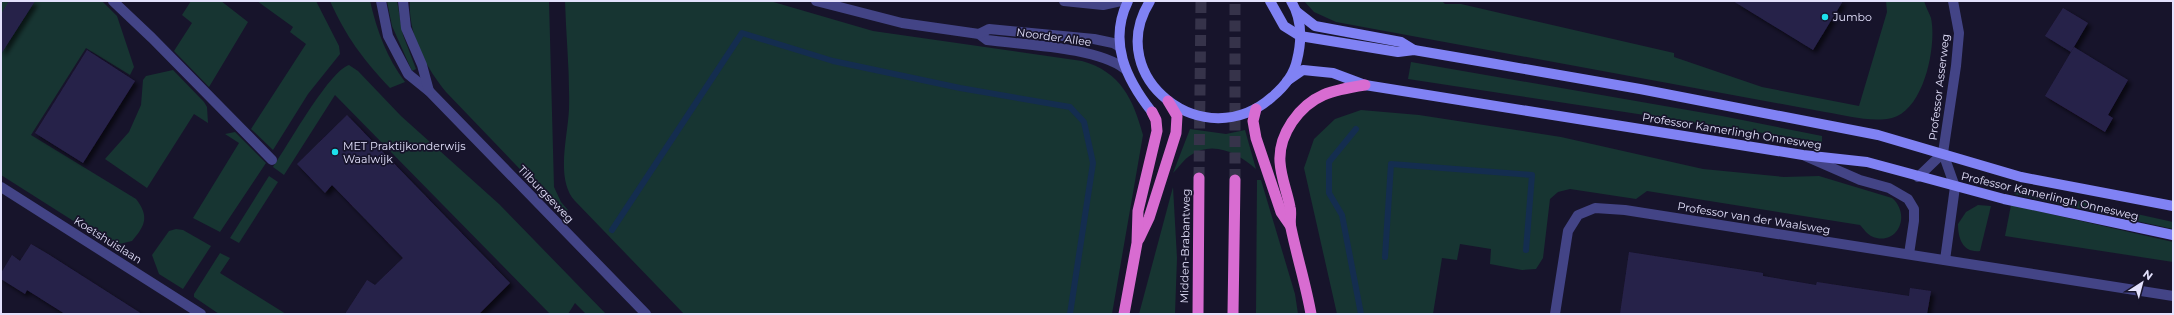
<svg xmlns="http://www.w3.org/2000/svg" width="2174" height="315" font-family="Montserrat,sans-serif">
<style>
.green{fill:#173532}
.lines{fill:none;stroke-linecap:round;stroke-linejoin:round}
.stream{stroke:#142d4f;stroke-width:6}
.building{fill:#28224a;filter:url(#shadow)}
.trunk-tunnel{stroke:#36334a;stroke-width:11;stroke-dasharray:11 5.5;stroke-linecap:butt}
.minor{stroke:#434486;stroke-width:10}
.tertiary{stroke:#434486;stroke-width:10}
.secondary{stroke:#8082f4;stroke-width:10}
.trunk{stroke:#d86cd1;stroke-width:11}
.poi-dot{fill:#1de0ec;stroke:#17142b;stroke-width:1.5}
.labels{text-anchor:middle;stroke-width:3.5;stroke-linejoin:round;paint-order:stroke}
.poi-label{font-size:11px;fill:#e3e1fc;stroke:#17142b;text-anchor:start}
.street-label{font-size:11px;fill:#e3e1fc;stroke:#17142b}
</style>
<defs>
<filter id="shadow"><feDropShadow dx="3.5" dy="3.5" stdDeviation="2" flood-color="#0009"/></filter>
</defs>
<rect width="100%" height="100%" fill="#17142b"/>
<g class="green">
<path d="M1,1H102L117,16L134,67L130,75L86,48L31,135L136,199C149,216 146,225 132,241L115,245L105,241L1,175Z"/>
<polygon points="191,1 221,1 248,22 209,87 174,51 192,23 182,15"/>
<polygon points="257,1 316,1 339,46 340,54 308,94 273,150 251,129 306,44 290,32 293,27"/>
<path d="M330,1H370C377,31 387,58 405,82L390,88C362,58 347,38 330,1Z"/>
<polygon points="387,1 397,1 403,35 416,69 412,71 392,26"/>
<path d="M410,1H549L554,187L561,202L568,210L563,214L446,92C426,67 408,35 410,1Z"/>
<path d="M565,1H770L873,31L1082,61C1121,72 1133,99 1143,135L1112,314H684L575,201C555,179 568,136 569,109C570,73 566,37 565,1Z"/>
<path d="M1304,1H1442L1445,4H1461L1674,53V57L1762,87L1859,106L1887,12L1886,1H1924C1926,7 1929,13 1931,18C1937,46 1924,110 1892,118C1871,123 1846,115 1825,112L1336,22L1314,12Z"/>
<polygon points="1411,62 1722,116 1822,136 1822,142 1408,79"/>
<path d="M349,65L358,71L401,116L499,204L606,314H586L575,303L568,314H550L335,95L284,175L273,167C287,147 329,71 349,65Z"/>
<polygon points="173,70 204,102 207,107 208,123 194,114 147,188 105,159 129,132 141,105 143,80 146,76"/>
<path d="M1361,110L1419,115L1561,137L1703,169L1784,177L1819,176L1892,198C1912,215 1897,248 1871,236C1867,234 1863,228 1860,225L1647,191L1636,199L1570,189L1558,192L1550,199L1543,258L1536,269L1522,270L1490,264L1491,249L1460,244L1457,260L1442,258L1433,314H1337L1304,168L1314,139L1335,119Z"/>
<path d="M1190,129L1226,134L1245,130L1256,169C1238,153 1213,140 1191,155C1184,159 1178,168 1173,173Z"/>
<polygon points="235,132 266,163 220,232 193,218 239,143 225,134"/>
<polygon points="269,176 278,182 239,243 230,238"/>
<polygon points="1257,180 1261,180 1295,294 1298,314 1256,314"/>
<polygon points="1173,187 1177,258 1175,314 1139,314"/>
<polygon points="2015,187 2173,222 2173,229 2014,194"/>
<path d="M1978,205L1991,206L1980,251C1963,253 1958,239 1958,224L1966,212Z"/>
<polygon points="2011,205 2173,242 2173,262 2005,236"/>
<polygon points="176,229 183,230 211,246 183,289 159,274 152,255 169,231"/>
<polygon points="220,253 230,258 220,273 286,314 219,314 194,297 194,294"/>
</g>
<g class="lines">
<g class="stream">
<polyline points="1356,129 1329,162 1329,193 1342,215 1361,314"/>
<polyline points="612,230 742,33 833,61 960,88 1070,107 1084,122 1093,163 1070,314"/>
<polyline points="1385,257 1391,164 1532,175 1526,250"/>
</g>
</g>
<g class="building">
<polygon points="9,1 35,1 1,54 1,14"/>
<polygon points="1733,1 1843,1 1813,50"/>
<polygon points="2063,8 2088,23 2071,52 2045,36"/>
<polygon points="2074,47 2128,80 2108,115 2113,118 2105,132 2045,96"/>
<polygon points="87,50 135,81 83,163 35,133"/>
<polygon points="347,115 510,283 479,314 345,314 367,280 375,285 403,258 332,185 325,193 297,164"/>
<polygon points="31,244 48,254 142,314 65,314 27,290 25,294 1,279 1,273 12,255 20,261"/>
<polygon points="1629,252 1763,273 1763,276 1816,285 1817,282 1909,296 1910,288 1931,291 1927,314 1620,314"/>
</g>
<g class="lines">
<g class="trunk-tunnel">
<polyline points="1199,178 1201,1"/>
<polyline points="1235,180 1235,1"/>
</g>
<g class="minor">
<polyline points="113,1 152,38 272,160"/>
<polyline points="1805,156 1860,180 1889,188 1908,199 1914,209 1914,221 1909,254"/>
<polyline points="1,187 201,314"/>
<polyline points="1945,260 1955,187"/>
<polyline points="1555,314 1568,231 1578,215 1595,208 1625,210 2173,296"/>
</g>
<g class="tertiary">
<polyline points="381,1 388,36 408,74 429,91 646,314"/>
<polyline points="403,1 406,28 422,65 429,91"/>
<path d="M816,1L902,23L979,34L987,40C1024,45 1097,47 1125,69"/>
<polyline points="1064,1 1103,5 1121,1"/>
<polyline points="1953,1 1959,33 1956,66 1943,153 1955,187"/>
<polyline points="979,34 989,29 1094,39 1113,43 1120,47"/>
<polyline points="1918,177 1943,153"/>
</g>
<g class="secondary">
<path d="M1128,1C1108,42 1126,79 1152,112"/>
<path d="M1150,1C1102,78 1205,157 1272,97C1284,87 1294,75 1297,60C1302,40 1302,19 1291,1"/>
<polyline points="1270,1 1284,26 1300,36 1398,52 1414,50 1490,63 1640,89 1878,135 2021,177 2173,206"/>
<polyline points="1297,12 1315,26 1401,42 1414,50"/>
<polyline points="1287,81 1303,70 1333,73 1365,85 1803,155 1867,162 2004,199 2173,235"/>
</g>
<g class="trunk">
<polyline points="1256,109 1253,121 1256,138 1281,212 1290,225"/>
<polyline points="1139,239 1149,218 1176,133 1177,116 1168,101"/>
<polyline points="1124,314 1137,243 1138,211 1157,131 1156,120 1152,112"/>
<polyline points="1198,314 1199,178"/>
<polyline points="1233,314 1235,180"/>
<path d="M1311,314C1306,285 1297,257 1291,228C1289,221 1292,213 1290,207C1287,191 1281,178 1280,162C1279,147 1284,134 1292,122C1311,94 1333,90 1365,85"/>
</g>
</g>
<g class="poi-dot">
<circle cx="1825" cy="17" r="4"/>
<circle cx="335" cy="152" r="4"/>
</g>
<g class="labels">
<g class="poi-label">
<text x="1833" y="21">Jumbo</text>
<text x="343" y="150">MET Praktijkonderwijs<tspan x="343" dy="13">Waalwijk</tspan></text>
</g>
<g class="street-label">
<text transform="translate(1054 37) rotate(8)" y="4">Noorder Allee</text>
<text transform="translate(1939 87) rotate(-83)" y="4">Professor Asserweg</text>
<text transform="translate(1732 131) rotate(9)" y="4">Professor Kamerlingh Onnesweg</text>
<text transform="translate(546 194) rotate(46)" y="4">Tilburgseweg</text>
<text transform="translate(2050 196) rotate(13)" y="4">Professor Kamerlingh Onnesweg</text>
<text transform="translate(1754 218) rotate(9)" y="4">Professor van der Waalsweg</text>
<text transform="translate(108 240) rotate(32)" y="4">Koetshuislaan</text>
<text transform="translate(1185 246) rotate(-89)" y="4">Midden-Brabantweg</text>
</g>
</g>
<rect width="2174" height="315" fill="none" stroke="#e3e1fc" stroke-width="4"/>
<g transform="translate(2142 283) rotate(36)" stroke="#17142b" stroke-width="3" paint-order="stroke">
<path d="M0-3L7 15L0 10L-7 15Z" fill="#e3e1fc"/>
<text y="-6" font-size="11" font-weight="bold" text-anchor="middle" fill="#e3e1fc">N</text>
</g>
</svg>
